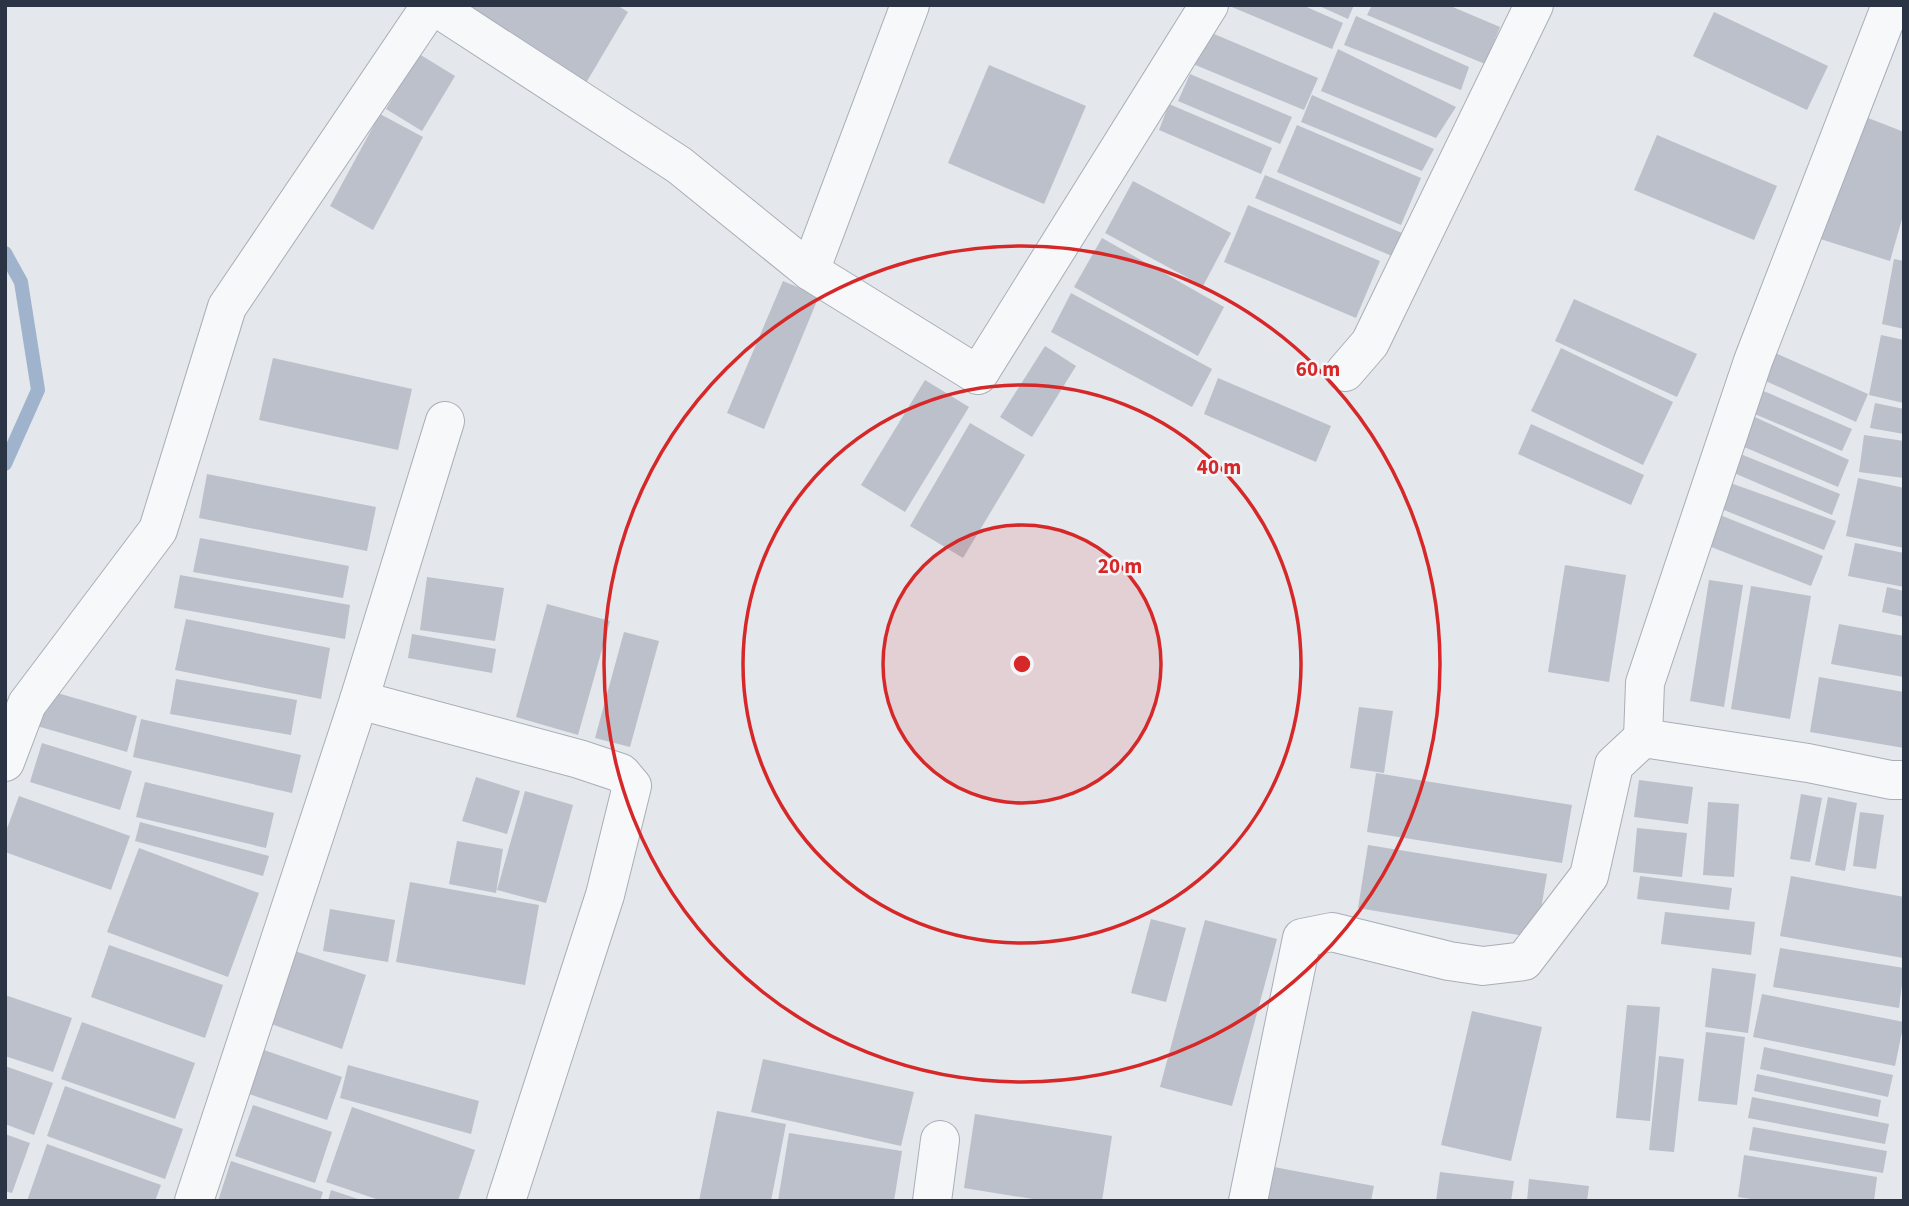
<svg xmlns="http://www.w3.org/2000/svg" width="1909" height="1206" font-family="'Source Sans 3',sans-serif">
<style>
.lines{fill:none;stroke-linecap:round;stroke-linejoin:round}
.stream{stroke:#9fb4cc;stroke-width:14}
.building{fill:#bbc0ca}
.minor-casing{stroke:#a9aeb7;stroke-width:40}
.tertiary-casing{stroke:#a9aeb7;stroke-width:40}
.minor{stroke:#f7f8fa;stroke-width:38}
.tertiary{stroke:#f7f8fa;stroke-width:38}
.ring{fill:none;stroke:#d62828;stroke-width:3.5}
.centre{fill:#d62828;stroke:#f4f6f9;stroke-width:3.5}
.ring-label{font-size:21px;text-anchor:middle;font-weight:bold;fill:#d62828;stroke:#f4f6f9;stroke-width:5;stroke-linejoin:round;paint-order:stroke}
</style>
<rect width="100%" height="100%" fill="#e4e7ec"/>
<g class="lines">
<polyline class="stream" points="5,253 21,282 38,390 5,464"/>
</g>
<g class="building">
<polygon points="475,5 617,5 628,12 583,88 467,19"/>
<polygon points="1227,5 1302,5 1343,23 1332,49"/>
<polygon points="1317,5 1354,5 1348,19"/>
<polygon points="1372,5 1448,5 1500,27 1485,64 1367,15"/>
<polygon points="1714,12 1828,66 1807,110 1693,56"/>
<polygon points="1356,16 1469,67 1461,90 1344,45"/>
<polygon points="1207,31 1318,78 1304,110 1193,64"/>
<polygon points="1338,49 1456,107 1436,138 1321,91"/>
<polygon points="419,54 455,76 422,131 386,109"/>
<polygon points="989,65 1086,106 1044,204 948,163"/>
<polygon points="1190,74 1292,117 1280,144 1178,101"/>
<polygon points="1312,95 1434,149 1422,171 1301,122"/>
<polygon points="1169,104 1272,148 1261,174 1159,130"/>
<polygon points="380,114 423,137 373,230 330,206"/>
<polygon points="1863,116 1904,132 1904,212 1890,261 1814,237"/>
<polygon points="1297,125 1421,178 1401,225 1277,172"/>
<polygon points="1657,135 1777,186 1754,240 1634,190"/>
<polygon points="1265,175 1409,236 1399,259 1255,198"/>
<polygon points="1133,181 1231,233 1203,286 1105,233"/>
<polygon points="1248,205 1380,261 1356,318 1224,262"/>
<polygon points="1102,238 1224,307 1198,356 1074,287"/>
<polygon points="1894,259 1904,261 1904,329 1882,324"/>
<polygon points="783,281 819,296 764,429 727,413"/>
<polygon points="1071,293 1212,369 1192,407 1051,332"/>
<polygon points="1574,299 1697,354 1677,397 1555,341"/>
<polygon points="1881,335 1904,340 1904,403 1869,395"/>
<polygon points="1045,346 1076,366 1032,437 1000,417"/>
<polygon points="1561,348 1673,402 1643,465 1531,411"/>
<polygon points="1773,352 1868,394 1856,422 1759,378"/>
<polygon points="273,358 412,389 398,450 259,420"/>
<polygon points="1218,378 1331,426 1316,462 1204,414"/>
<polygon points="925,380 969,407 905,512 861,485"/>
<polygon points="1759,389 1852,429 1842,451 1750,412"/>
<polygon points="1875,403 1904,409 1904,434 1870,428"/>
<polygon points="1748,414 1849,460 1838,487 1737,444"/>
<polygon points="970,423 1025,455 963,558 910,526"/>
<polygon points="1531,424 1644,475 1631,505 1518,454"/>
<polygon points="1864,435 1904,441 1904,478 1859,472"/>
<polygon points="1733,451 1840,494 1832,515 1727,470"/>
<polygon points="207,474 376,507 367,551 199,518"/>
<polygon points="1858,478 1904,488 1904,548 1846,536"/>
<polygon points="1722,480 1836,521 1824,550 1714,506"/>
<polygon points="1715,513 1823,556 1811,586 1701,543"/>
<polygon points="200,538 349,566 343,598 193,572"/>
<polygon points="1855,543 1904,553 1904,587 1848,576"/>
<polygon points="1565,565 1626,575 1609,682 1548,672"/>
<polygon points="180,575 350,605 345,639 174,608"/>
<polygon points="427,577 504,588 495,641 420,630"/>
<polygon points="1709,580 1743,585 1724,707 1690,701"/>
<polygon points="1751,586 1811,596 1790,719 1731,709"/>
<polygon points="1887,587 1904,591 1904,617 1882,612"/>
<polygon points="547,604 610,621 578,735 516,717"/>
<polygon points="186,619 330,648 321,699 175,670"/>
<polygon points="1839,624 1904,636 1904,677 1831,664"/>
<polygon points="624,632 659,641 630,747 595,738"/>
<polygon points="412,634 496,649 492,673 408,658"/>
<polygon points="1819,677 1904,692 1904,748 1810,732"/>
<polygon points="176,679 297,700 291,735 170,714"/>
<polygon points="40,688 137,716 127,752 30,724"/>
<polygon points="1359,707 1393,711 1384,773 1350,768"/>
<polygon points="141,719 301,755 292,793 133,757"/>
<polygon points="42,743 132,771 120,810 30,782"/>
<polygon points="1376,773 1572,805 1562,863 1367,832"/>
<polygon points="476,777 520,791 507,834 462,821"/>
<polygon points="1639,780 1693,787 1688,824 1634,817"/>
<polygon points="145,782 274,813 266,848 136,817"/>
<polygon points="525,791 573,805 546,903 497,890"/>
<polygon points="1801,794 1822,798 1810,862 1790,859"/>
<polygon points="19,796 130,836 111,890 5,852 5,834"/>
<polygon points="1828,797 1857,803 1845,871 1815,865"/>
<polygon points="1708,802 1739,804 1734,877 1703,875"/>
<polygon points="1860,812 1884,815 1876,869 1853,866"/>
<polygon points="140,822 269,856 263,876 135,841"/>
<polygon points="1637,828 1687,833 1682,877 1633,872"/>
<polygon points="457,841 503,849 496,893 449,884"/>
<polygon points="1368,845 1547,874 1536,938 1358,908"/>
<polygon points="139,848 259,893 228,977 107,932"/>
<polygon points="1640,876 1732,888 1729,910 1637,899"/>
<polygon points="1791,876 1904,897 1903,958 1780,936"/>
<polygon points="410,882 539,905 525,985 396,962"/>
<polygon points="330,909 395,920 388,962 323,951"/>
<polygon points="1665,912 1755,922 1751,955 1661,944"/>
<polygon points="1151,919 1186,928 1166,1002 1131,993"/>
<polygon points="1205,920 1277,939 1232,1106 1160,1087"/>
<polygon points="109,945 223,985 205,1038 91,997"/>
<polygon points="1780,948 1904,968 1899,1008 1773,987"/>
<polygon points="295,951 366,975 342,1049 271,1024"/>
<polygon points="1712,968 1756,974 1748,1033 1705,1027"/>
<polygon points="1762,994 1904,1022 1895,1066 1753,1037"/>
<polygon points="5,995 72,1018 53,1072 5,1056"/>
<polygon points="1627,1005 1660,1007 1650,1121 1616,1118"/>
<polygon points="1472,1011 1542,1027 1511,1161 1441,1145"/>
<polygon points="82,1022 195,1063 175,1119 61,1079"/>
<polygon points="1706,1032 1745,1037 1737,1105 1698,1101"/>
<polygon points="1764,1047 1893,1075 1888,1097 1760,1069"/>
<polygon points="261,1049 342,1077 327,1120 246,1093"/>
<polygon points="1659,1056 1684,1059 1674,1152 1649,1150"/>
<polygon points="763,1059 914,1092 901,1146 751,1112"/>
<polygon points="348,1065 479,1101 471,1134 340,1098"/>
<polygon points="5,1066 53,1083 34,1135 5,1124"/>
<polygon points="1757,1074 1881,1100 1878,1117 1754,1091"/>
<polygon points="65,1086 183,1129 165,1179 47,1136"/>
<polygon points="1752,1097 1889,1124 1885,1144 1748,1118"/>
<polygon points="253,1105 332,1132 315,1183 235,1156"/>
<polygon points="352,1107 475,1150 458,1201 382,1201 326,1182"/>
<polygon points="717,1111 786,1124 771,1201 699,1201"/>
<polygon points="975,1114 1112,1136 1102,1201 1045,1201 964,1188"/>
<polygon points="1753,1127 1887,1151 1883,1173 1749,1150"/>
<polygon points="789,1133 902,1151 894,1201 778,1201"/>
<polygon points="5,1134 30,1143 12,1193 5,1191"/>
<polygon points="47,1144 161,1185 155,1201 27,1201"/>
<polygon points="1744,1155 1877,1177 1874,1201 1764,1201 1738,1197"/>
<polygon points="231,1161 323,1192 320,1201 218,1201"/>
<polygon points="1274,1167 1374,1186 1371,1201 1267,1201"/>
<polygon points="1440,1172 1514,1181 1511,1201 1436,1201"/>
<polygon points="1529,1179 1589,1186 1587,1201 1527,1201"/>
<polygon points="331,1190 361,1200 361,1201 328,1201"/>
</g>
<g class="lines">
<g class="minor-casing">
<g id="minor">
<polyline points="433,5 679,165 810,271 978,375 1209,5"/>
<polyline points="810,271 910,5"/>
<polyline points="1345,372 1370,343 1534,5"/>
<polyline points="359,700 579,759 621,773 632,786 605,895 506,1201"/>
<polyline points="1643,738 1645,683 1753,361 1891,5"/>
<polyline points="5,762 27,704 158,530 227,307 431,5"/>
<polyline points="194,1201 359,700 445,421"/>
<polyline points="932,1201 940,1140"/>
<polyline points="1248,1201 1302,938 1332,932 1449,961 1483,966 1524,961 1589,876 1614,765 1643,738 1808,763 1891,780 1904,780"/>
</g>
</g>
<g class="tertiary-casing">
<polyline id="tertiary" points="1895,5 1904,11"/>
</g>
<use href="#minor" class="minor"/>
<use href="#tertiary" class="tertiary"/>
</g>
<circle cx="1022" cy="664" r="139" fill="#d62828" fill-opacity=".12"/>
<g class="ring">
<circle cx="1022" cy="664" r="139"/>
<circle cx="1022" cy="664" r="279"/>
<circle cx="1022" cy="664" r="418"/>
</g>
<circle cx="1022" cy="664" r="10" class="centre"/>
<g class="ring-label">
<text x="1318" y="376">60 m</text>
<text x="1219" y="474">40 m</text>
<text x="1120" y="573">20 m</text>
</g>
<rect width="1909" height="1206" fill="none" stroke="#2b3445" stroke-width="14"/>
</svg>
